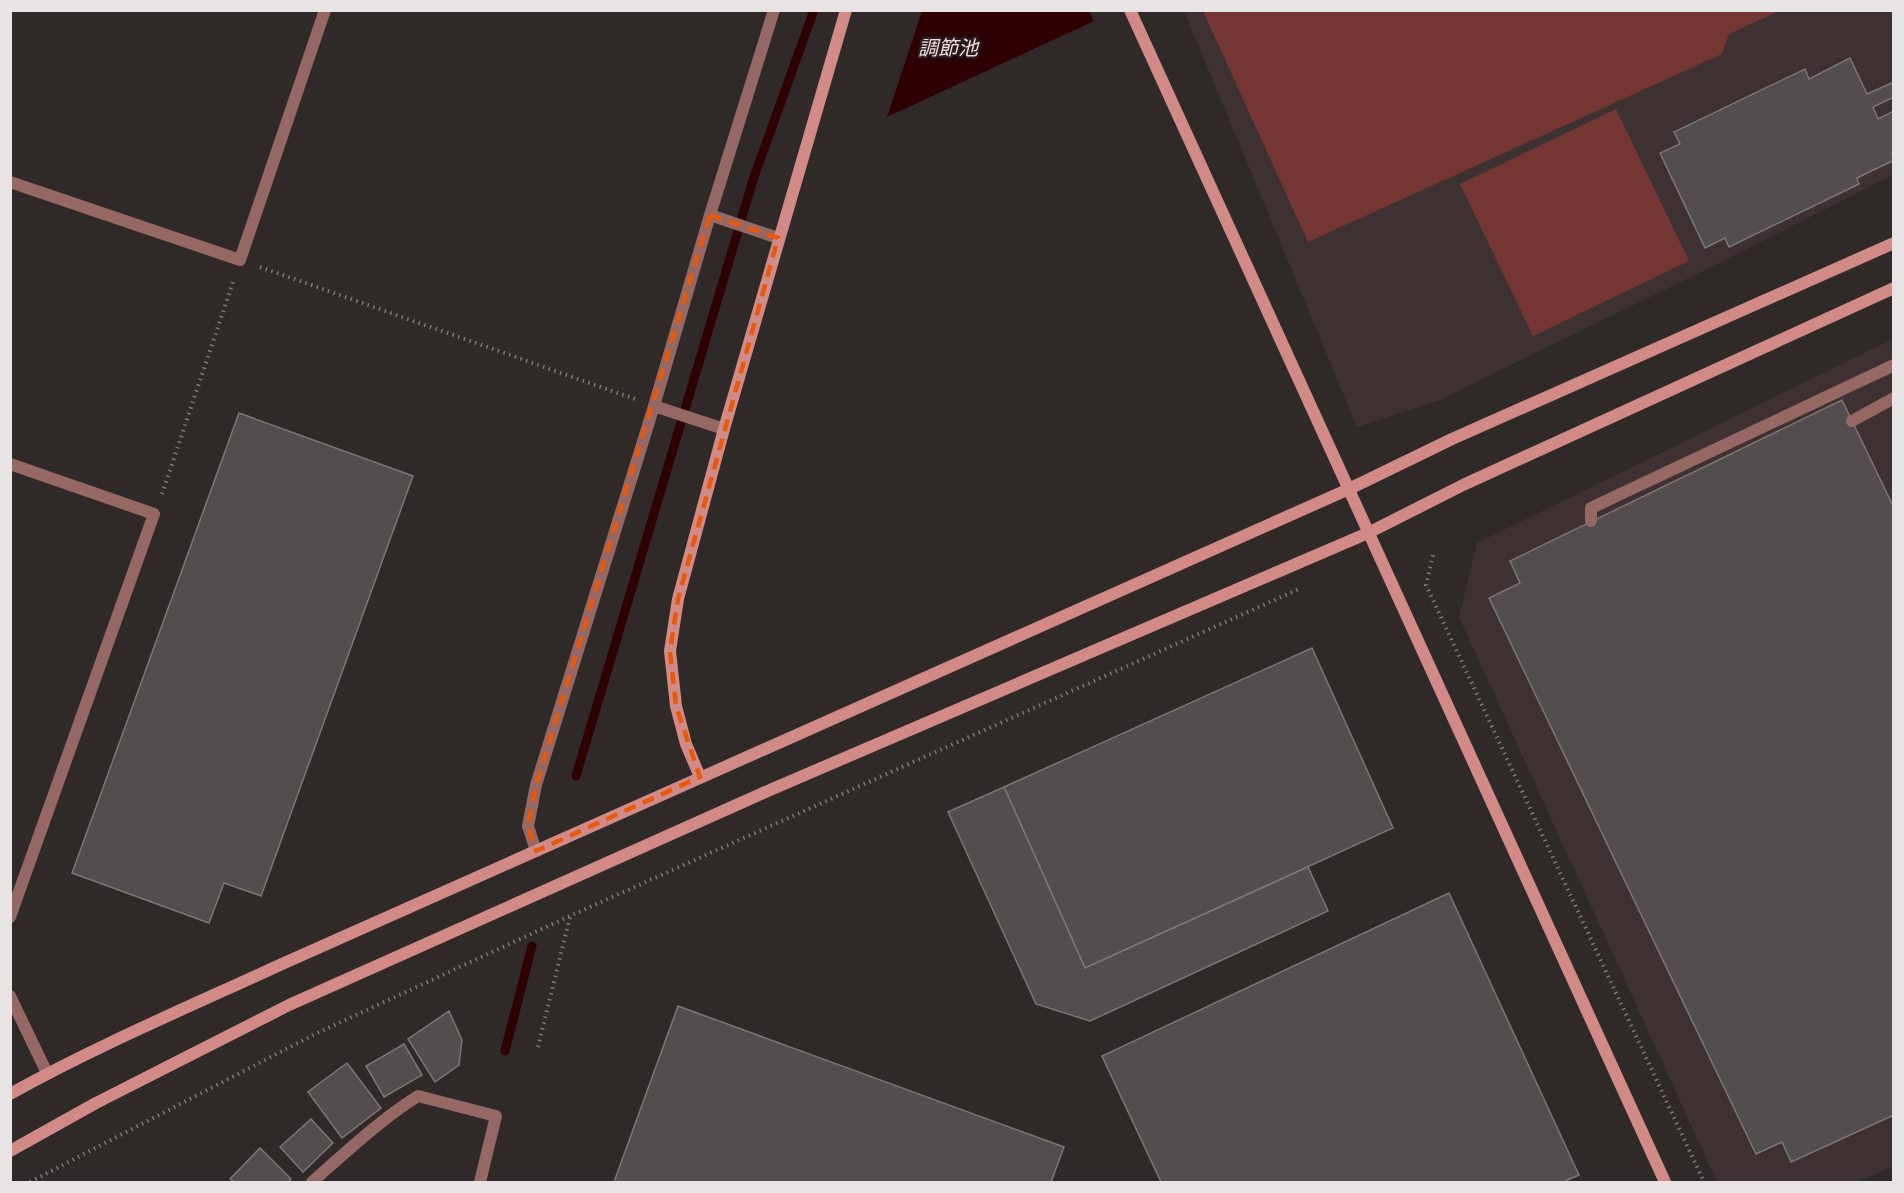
<svg xmlns="http://www.w3.org/2000/svg" width="1904" height="1193" font-family="'PT Sans','Noto Sans JP',sans-serif">
<style>
.built{fill:#3d3231}
.green{fill:#733633}
.water{fill:#2f0003}
.lines{fill:none;stroke-linecap:round;stroke-linejoin:round}
.stream{stroke:#2f0003;stroke-width:9}
.building{fill:#534d4d;stroke:#7d7675;stroke-width:1.5}
.path{stroke:#7e7979;stroke-width:4;stroke-dasharray:1.5 4.5;stroke-linecap:butt}
.lane{stroke:#956865;stroke-width:12}
.street{stroke:#956865;stroke-width:12}
.secondary{stroke:#d18a85;stroke-width:12}
.marked{fill:none;stroke:#e8590c;stroke-width:4.5;stroke-dasharray:12 8;stroke-linejoin:round}
.labels{text-anchor:middle;stroke-width:4.5;stroke-linejoin:round;paint-order:stroke}
.water-label{font-size:20px;font-style:italic;fill:#f5d9d7;stroke:#251f1f}
</style>
<rect width="100%" height="100%" fill="#2f2928"/>
<g class="built">
<polygon points="1184,11 1893,11 1893,175 1699,273 1440,400 1357,427"/>
<polygon points="1893,339 1893,1167 1857,1182 1717,1182 1459,617 1477,543"/>
</g>
<g class="green">
<polygon points="1203,11 1779,11 1729,34 1722,54 1308,242"/>
<polygon points="1616,109 1689,261 1533,336 1460,184"/>
</g>
<polygon class="water" points="922,11 1089,11 1094,21 887,117"/>
<g class="lines">
<g class="stream">
<polyline points="576,776 754,177 814,10"/>
<polyline points="505,1051 532,946"/>
</g>
</g>
<g class="building">
<polygon points="1850,58 1867,94 1894,82 1894,97 1873,107 1878,119 1894,111 1894,153 1892,154 1894,160 1857,178 1859,184 1729,247 1725,238 1705,248 1660,153 1680,144 1674,132 1805,69 1809,79"/>
<polygon points="1842,400 1894,508 1894,1115 1791,1162 1782,1142 1756,1154 1489,598 1520,583 1510,561"/>
<polygon points="239,413 413,476 261,896 224,883 209,923 72,873"/>
<polygon points="1312,648 1393,828 1085,968 1004,787"/>
<polygon points="1004,787 1085,968 1308,867 1328,911 1090,1021 1036,1004 948,812"/>
<polygon points="1449,893 1579,1175 1563,1182 1161,1182 1102,1056"/>
<polygon points="678,1006 1064,1147 1051,1182 614,1182"/>
<polygon points="449,1011 462,1040 459,1065 435,1082 408,1039"/>
<polygon points="404,1044 422,1075 384,1097 366,1066"/>
<polygon points="347,1063 381,1108 342,1138 308,1092"/>
<polygon points="311,1119 333,1143 303,1172 280,1147"/>
<polygon points="260,1148 291,1179 288,1182 234,1182 230,1179"/>
</g>
<g class="lines">
<g class="path">
<polyline points="260,267 635,399"/>
<polyline points="162,494 234,279"/>
<polyline points="1433,555 1426,585 1704,1182"/>
<polyline points="538,1047 570,917"/>
<polyline points="30,1182 315,1034 570,916 1299,589"/>
<polyline points="1892,1182 1894,1182"/>
</g>
<g class="lane">
<polyline points="1852,421 1894,398"/>
<polyline points="1591,521 1591,508 1894,365"/>
</g>
<g class="street">
<polyline points="10,182 240,260 325,10"/>
<polyline points="710,215 778,238"/>
<polyline points="654,406 724,429"/>
<polyline points="10,464 154,514 10,917"/>
<polyline points="536,851 528,826 536,785 654,406 710,215 774,10"/>
<polyline points="10,996 47,1073"/>
<path d="M312,1182C346,1152 380,1120 418,1096L496,1116L480,1182"/>
</g>
<g class="secondary">
<polyline points="1130,10 1665,1182"/>
<polyline points="700,777 686,744 676,706 670,651 678,599 724,429 846,10"/>
<path d="M10,1094C98,1045 191,1006 282,964L1349,489L1452,439L1894,243"/>
<polyline points="10,1151 96,1103 289,1005 770,790 1368,533 1463,485 1894,288"/>
</g>
</g>
<path class="marked" d="M710,215L778,238L678,599L670,651L676,706L700,777L536,851L528,826L536,785Z"/>
<g class="labels">
<g class="water-label">
<text x="948" y="55">調節池</text>
</g>
</g>
<rect width="1904" height="1193" fill="none" stroke="#e8e4e4" stroke-width="24"/>
</svg>
